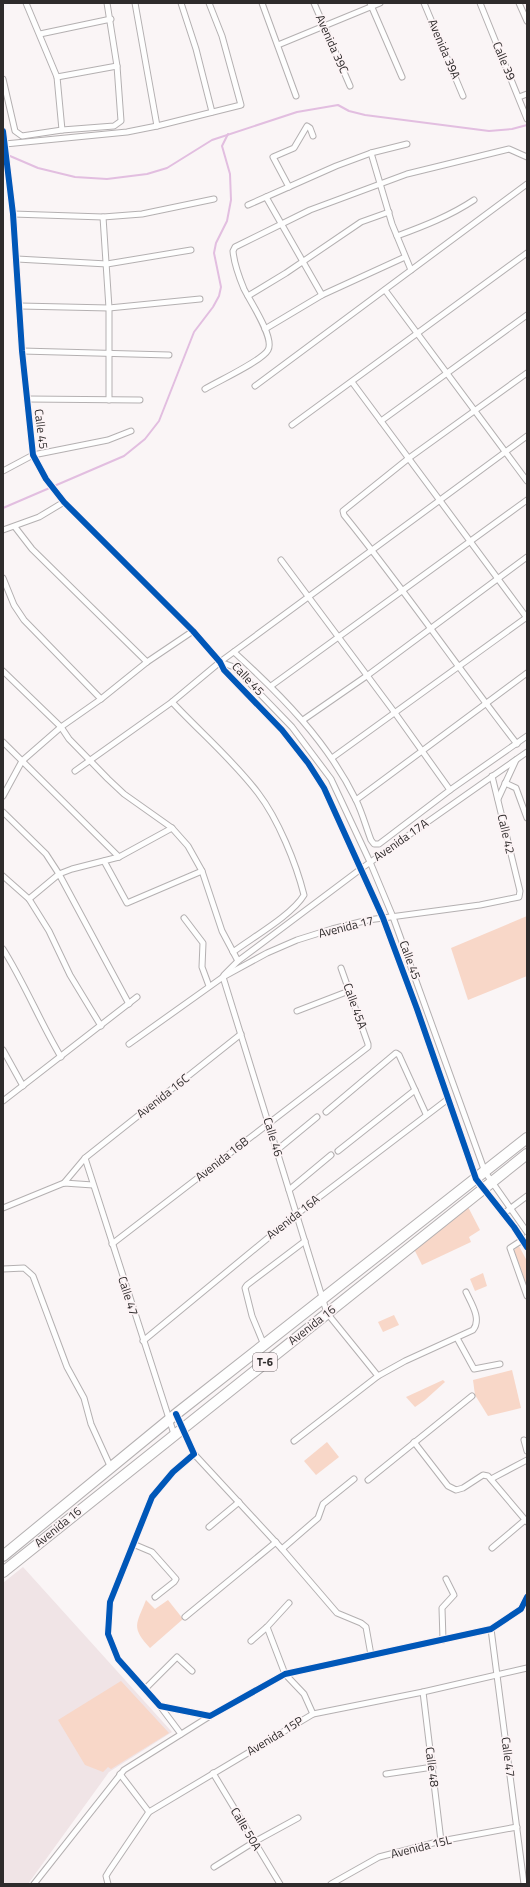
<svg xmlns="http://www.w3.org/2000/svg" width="530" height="1887" font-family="'Titillium Web',sans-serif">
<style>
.built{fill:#f0e4e6}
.green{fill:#f8d7c8}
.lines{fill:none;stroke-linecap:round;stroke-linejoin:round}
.stream{stroke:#e2bee0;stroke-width:2}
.street-casing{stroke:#b4b0b1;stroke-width:7}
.highway-casing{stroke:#b4b0b1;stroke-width:12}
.street{stroke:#fefefe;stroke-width:5}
.highway{stroke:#fefefe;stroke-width:10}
.cycleway-casing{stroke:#fcf3f5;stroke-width:8}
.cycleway{stroke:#0057b8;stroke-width:6}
.labels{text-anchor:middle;stroke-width:3.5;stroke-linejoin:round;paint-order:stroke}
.shield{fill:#fcf3f5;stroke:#6c6768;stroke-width:1}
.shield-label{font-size:11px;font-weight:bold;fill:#2e2b2b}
.street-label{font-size:12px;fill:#2e2b2b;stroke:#fcf3f5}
</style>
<rect width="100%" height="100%" fill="#faf5f6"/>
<polygon class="built" points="23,1567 172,1732 109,1772 28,1884 3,1884 3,1583"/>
<g class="green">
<polygon points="527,916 527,976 468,1000 451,948"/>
<polygon points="467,1205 480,1230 469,1237 471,1242 422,1265 413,1247"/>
<polygon points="519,1246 527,1261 527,1287 514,1250"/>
<polygon points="483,1273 487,1286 475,1291 470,1279"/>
<polygon points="394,1315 399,1325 383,1332 378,1322"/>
<polygon points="512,1370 521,1408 488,1416 475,1395 473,1380"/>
<polygon points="443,1380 445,1382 425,1400 415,1407 406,1397"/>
<polygon points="327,1442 339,1457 316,1475 304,1461"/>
<path d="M146,1600L155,1609L168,1600L183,1619L150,1648C131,1627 136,1625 146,1600Z"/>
<polygon points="121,1681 169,1733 111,1769 108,1767 103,1772 85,1765 58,1720"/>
</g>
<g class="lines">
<g class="stream">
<polyline points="3,153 38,168 75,177 107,179 147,174 167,168 212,140 297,112 338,105 349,111 365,115 489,131 512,129 527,125"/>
<polyline points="3,508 124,456 145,439 159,421 194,332 213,307 219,296 221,287 214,253 216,243 227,221 231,200 230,174 222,146 228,134"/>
</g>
<g class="street-casing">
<g id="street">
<polyline points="26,3 57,77 62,130"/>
<polyline points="181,3 196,49 212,112"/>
<polyline points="262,3 296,96"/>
<polyline points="314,3 350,86"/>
<polyline points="370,3 402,77"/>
<polyline points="424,3 463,96"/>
<polyline points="480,3 527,119"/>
<polyline points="519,3 527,21"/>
<polyline points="40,34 111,19"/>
<polyline points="278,45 380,3"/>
<polyline points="57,77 117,66"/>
<polyline points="3,79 15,131 22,136 62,130 114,126 121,121 117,66 107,3"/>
<polyline points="519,97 527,94"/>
<polyline points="157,126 241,105 222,36 209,3"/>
<polyline points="3,131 13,214 22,351 33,455 46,479 64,502 193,631 220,662 224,670 282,730 308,763 324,788 383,918 417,1009 476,1179 514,1227 527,1247"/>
<polyline points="5,144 127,132 157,126 135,3"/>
<polyline points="371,153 392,224 411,270"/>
<polyline points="289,187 273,157 294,148 307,126 310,128 313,136"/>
<polyline points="266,197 322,295"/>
<polyline points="248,205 336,166 371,153 407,144"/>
<polyline points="13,214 103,217 142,214 214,199"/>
<polyline points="103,217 109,308 109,400"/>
<path d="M397,236C424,226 450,216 474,200"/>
<polyline points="17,259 107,264 191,250"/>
<polyline points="385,290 527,481"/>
<polyline points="248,296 286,273 361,222 389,212"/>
<polyline points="20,306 109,308 200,299"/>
<polyline points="265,329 322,295 405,257"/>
<polyline points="22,351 169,355"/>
<polyline points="352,382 527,618"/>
<polyline points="255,386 527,184"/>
<path d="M205,389C218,381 262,361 268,350C275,338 250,301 244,289C239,277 234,263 233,251L235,247L310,210L407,174L509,149L527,157"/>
<polyline points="27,399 140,400"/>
<polyline points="381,421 527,315"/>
<polyline points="292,425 527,253"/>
<polyline points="3,471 33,455 108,440 131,431"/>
<polyline points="15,527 32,549 147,662"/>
<polyline points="3,530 39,517 64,502"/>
<polyline points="281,560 395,713 450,790"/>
<polyline points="3,578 14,605 24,620 101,699"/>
<path d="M234,652C282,696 327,741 356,800C362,812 366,827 371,840L374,844H379L387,838L450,790L527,736"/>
<polyline points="220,662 234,667 292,727 331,779 370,862 393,917 485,1172 527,1232"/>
<polyline points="3,671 61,727 69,739 108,779 124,794 172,828 188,846 202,871 222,931 238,961"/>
<polyline points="271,686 527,500"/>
<path d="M172,702C200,732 233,760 258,793C278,819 296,863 304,895C292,915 253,937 233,952"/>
<polyline points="303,720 368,675 527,557"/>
<polyline points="3,742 119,857"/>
<path d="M517,744C458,668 404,589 344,515L343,511L409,458L527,373"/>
<polyline points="332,758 527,617"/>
<polyline points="75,771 172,702 220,662 527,436"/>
<polyline points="505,783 516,788 527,818"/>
<polyline points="3,796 22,761 61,727 101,699 147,662 193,631"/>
<polyline points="498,799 516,760"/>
<polyline points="356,800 527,673"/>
<polyline points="3,812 46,854 59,874 129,1004"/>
<polyline points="104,861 127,903 202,871"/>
<polyline points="3,876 29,899 49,931 70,975 101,1026"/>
<polyline points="29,899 59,874 72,869 119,857 172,828"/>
<polyline points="184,918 203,943 202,967 209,986"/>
<path d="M3,949C25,984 40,1022 61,1057"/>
<polyline points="224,975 238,961 362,868 527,752"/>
<path d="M223,977L327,1313L378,1376L405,1361L473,1330C482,1319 471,1303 466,1292"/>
<polyline points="297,1011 349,991"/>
<polyline points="129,1044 223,977 267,953 297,940 332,929 368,920 480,905 519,897 520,891 492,776"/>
<polyline points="3,1050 23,1086"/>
<polyline points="3,1101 137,997"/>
<polyline points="326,1112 396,1053 399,1055 426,1114"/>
<polyline points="277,1150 317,1117"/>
<polyline points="338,1151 415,1090"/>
<polyline points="85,1158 174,1434"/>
<polyline points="64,1183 85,1158 241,1034"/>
<polyline points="289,1190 331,1155"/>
<polyline points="3,1208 64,1183 93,1185"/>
<polyline points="503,1214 527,1196"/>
<polyline points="527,1237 510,1248 527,1296"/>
<polyline points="112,1244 368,1047 368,1044 341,968"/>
<polyline points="3,1269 24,1268 33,1276 67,1367 84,1398 91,1424 111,1468"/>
<polyline points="457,1338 474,1369 500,1364"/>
<polyline points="143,1341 297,1214 448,1099"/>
<polyline points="264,1345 252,1316 245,1288 247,1285 305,1241"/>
<polyline points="176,1414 194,1454 173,1472 152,1497 110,1602 108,1634 118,1659 160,1706 210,1716 285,1674 491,1629 521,1609 527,1597"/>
<polyline points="524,1440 527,1451"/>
<polyline points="294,1441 378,1376"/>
<polyline points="414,1442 448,1486 456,1490 463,1488 483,1475 488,1476 527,1522"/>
<polyline points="194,1454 282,1549 337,1613 361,1623 366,1627 371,1655"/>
<polyline points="491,1479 527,1460"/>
<polyline points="368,1480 472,1396"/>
<polyline points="209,1527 239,1502"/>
<polyline points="133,1544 152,1552 176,1579 174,1582 155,1597"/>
<polyline points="492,1548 525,1520"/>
<polyline points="282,1549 318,1518 323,1504 354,1479"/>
<polyline points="185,1617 276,1542"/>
<polyline points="267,1627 285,1674 304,1694 313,1714"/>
<polyline points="491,1629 524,1884"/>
<polyline points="443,1640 442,1608 454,1595 446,1579"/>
<polyline points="251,1641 267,1627 289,1603"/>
<polyline points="145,1689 177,1657 192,1671"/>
<polyline points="423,1692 441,1841"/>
<polyline points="160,1706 181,1734"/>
<polyline points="213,1773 280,1884"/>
<polyline points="120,1774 149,1812"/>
<polyline points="386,1774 433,1767"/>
<polyline points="214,1867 254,1842 298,1818"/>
<polyline points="34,1884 124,1770 210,1716"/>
<polyline points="108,1884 106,1876 109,1871 149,1812 313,1714 423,1692 527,1668"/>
<polyline points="331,1884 379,1857 441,1841 517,1827"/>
</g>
</g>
<g class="highway-casing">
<g id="highway">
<polyline points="3,1556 176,1414 527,1138"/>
<polyline points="3,1572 527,1154"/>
</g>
</g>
<use href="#street" class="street"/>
<use href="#highway" class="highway"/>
<g class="cycleway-casing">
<g id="cycleway">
<polyline points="3,131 13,214 22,351 33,455 46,479 64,502 193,631 220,662 224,670 282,730 308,763 324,788 383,918 417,1009 476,1179 514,1227 527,1247"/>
<polyline points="176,1414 194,1454 173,1472 152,1497 110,1602 108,1634 118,1659 160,1706 210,1716 285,1674 491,1629 521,1609 527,1597"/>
</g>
</g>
<use href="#cycleway" class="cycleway"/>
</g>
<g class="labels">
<rect class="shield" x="253" y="1353" width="24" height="18" rx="3"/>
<g class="shield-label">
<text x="265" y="1366">T-6</text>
</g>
<g class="street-label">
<text transform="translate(332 44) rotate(66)" y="4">Avenida 39C</text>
<text transform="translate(444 49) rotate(67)" y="4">Avenida 39A</text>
<text transform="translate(504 61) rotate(67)" y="4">Calle 39</text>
<text transform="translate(41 429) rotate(83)" y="4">Calle 45</text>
<text transform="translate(248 679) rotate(47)" y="4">Calle 45</text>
<text transform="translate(506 834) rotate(77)" y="4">Calle 42</text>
<text transform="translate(401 840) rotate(-35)" y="4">Avenida 17A</text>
<text transform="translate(346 927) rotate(-14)" y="4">Avenida 17</text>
<text transform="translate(410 960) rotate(70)" y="4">Calle 45</text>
<text transform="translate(355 1006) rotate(70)" y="4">Calle 45A</text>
<text transform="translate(163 1096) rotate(-38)" y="4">Avenida 16C</text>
<text transform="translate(273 1137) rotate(73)" y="4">Calle 46</text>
<text transform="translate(222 1159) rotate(-38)" y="4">Avenida 16B</text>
<text transform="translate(293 1217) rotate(-38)" y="4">Avenida 16A</text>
<text transform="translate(128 1296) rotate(72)" y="4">Calle 47</text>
<text transform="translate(312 1325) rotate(-38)" y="4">Avenida 16</text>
<text transform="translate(58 1527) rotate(-39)" y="4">Avenida 16</text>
<text transform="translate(275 1736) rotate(-31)" y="4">Avenida 15P</text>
<text transform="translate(508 1757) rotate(83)" y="4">Calle 47</text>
<text transform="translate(432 1767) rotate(83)" y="4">Calle 48</text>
<text transform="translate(246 1829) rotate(59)" y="4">Calle 50A</text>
<text transform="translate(421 1847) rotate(-14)" y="4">Avenida 15L</text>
</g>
</g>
<rect width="530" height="1887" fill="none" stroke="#2e2b2b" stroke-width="8"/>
</svg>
